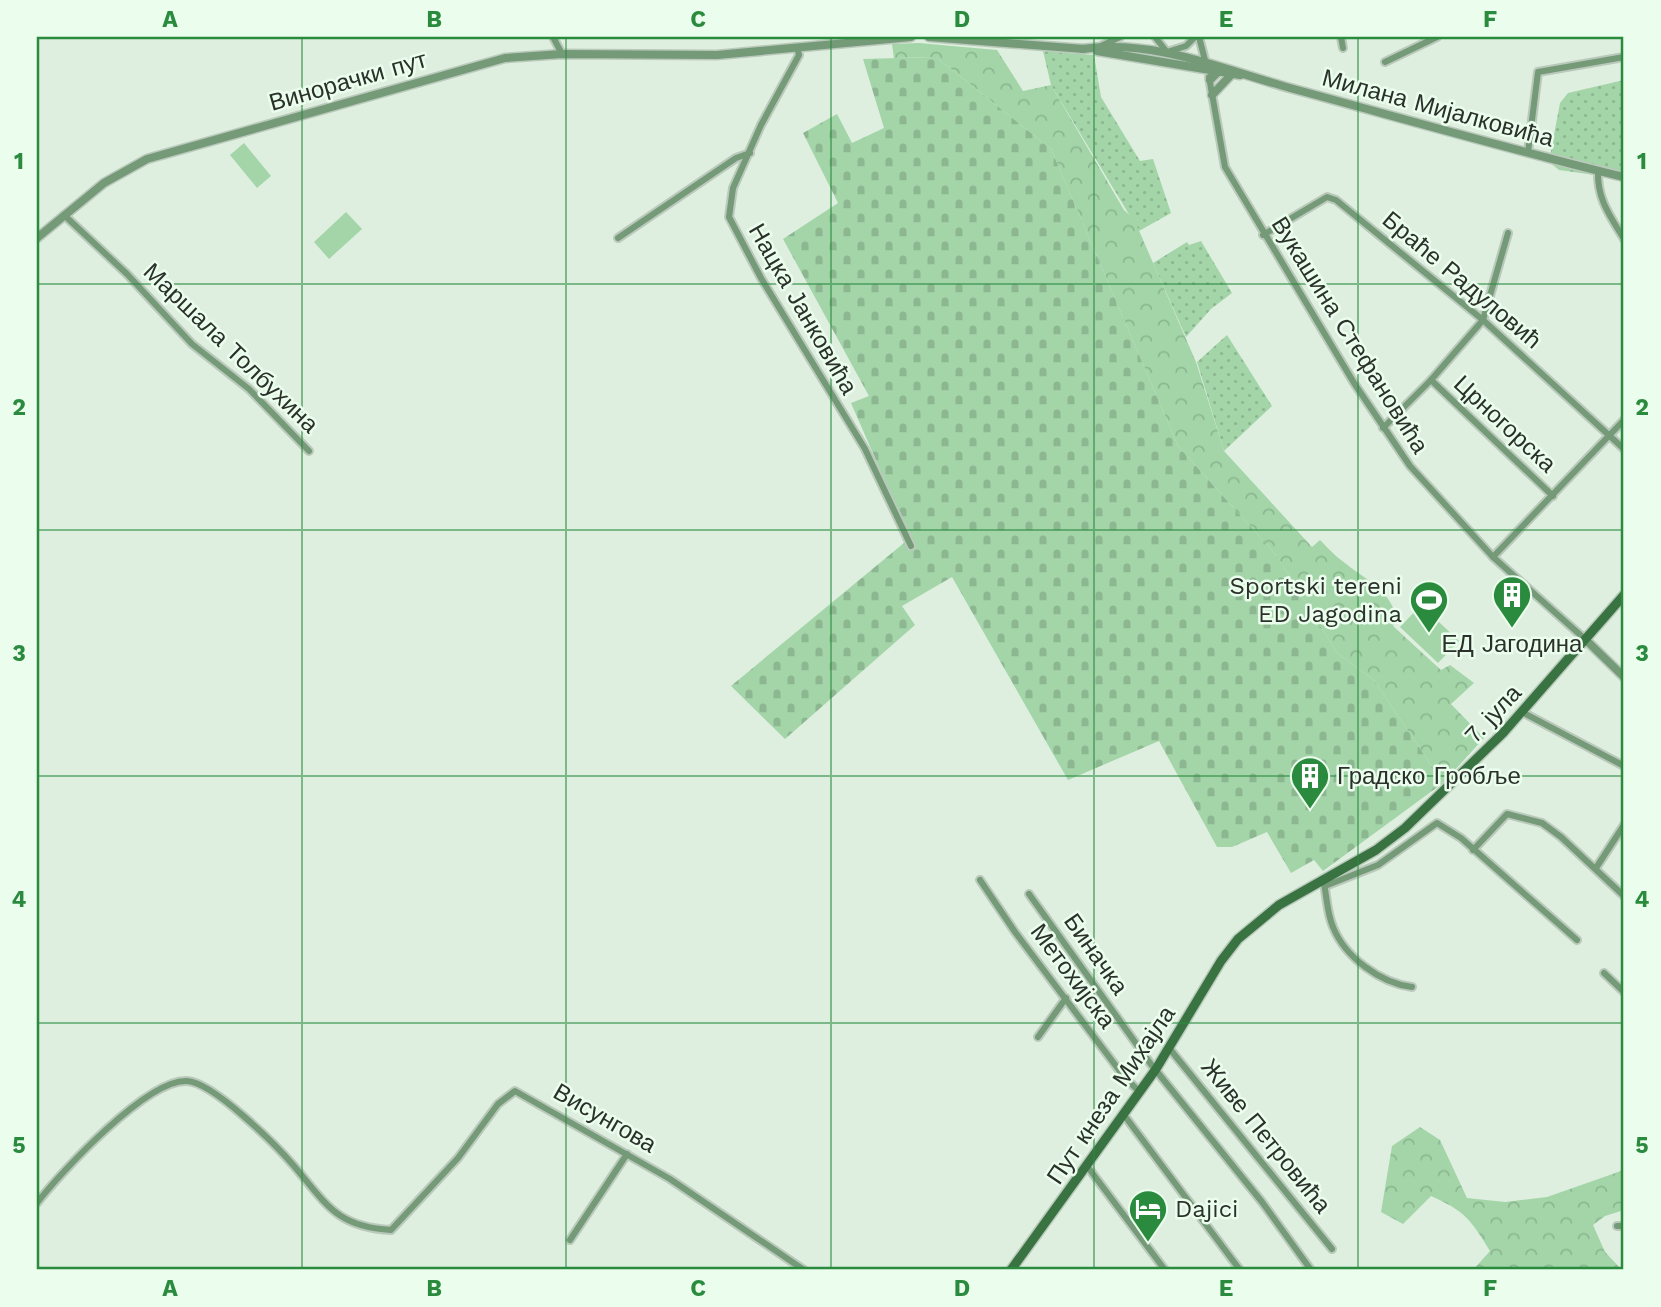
<svg xmlns="http://www.w3.org/2000/svg" width="1661" height="1307" font-family="'Work Sans',sans-serif">
<style>
.grass{fill:url(#grass-dots)}
.forest{fill:url(#forest-crowns)}
.cemetery{fill:url(#cemetery-stones)}
.pitch{fill:#a3d5a8}
.lines{fill:none;stroke-linecap:round;stroke-linejoin:round}
.minor-casing{stroke:#bac9bb;stroke-width:10}
.tertiary-casing{stroke:#bac9bb;stroke-width:11}
.secondary-casing{stroke:#bac9bb;stroke-width:12}
.minor{stroke:#749a78;stroke-width:6}
.tertiary{stroke:#749a78;stroke-width:8}
.secondary{stroke:#397341;stroke-width:9}
.grid{fill:none;stroke:#2a8b3f;stroke-width:2;stroke-opacity:0.55}
.labels{text-anchor:middle;stroke-width:5;stroke-linejoin:round;paint-order:stroke}
.street-label{font-size:24px;fill:#2a312a;stroke:#ebfdec}
.poi-label{font-size:24px;fill:#2a312a;stroke:#ebfdec;text-anchor:start}
.neatline{fill:none;stroke:#2a8b3f;stroke-width:2.5}
.grid-label{font-size:23px;text-anchor:middle;font-weight:bold;fill:#2a8b3f}
</style>
<defs>
<pattern id="grass-dots" width="8" height="8" patternUnits="userSpaceOnUse" patternTransform="scale(1.75)"><rect width="8" height="8" fill="#a3d5a8"/><path d="M2 2h.1M6 6h.1" fill="none" stroke="#8cb791" stroke-width="1.8" stroke-linecap="round"/></pattern>
<pattern id="forest-crowns" width="20" height="18" patternUnits="userSpaceOnUse" patternTransform="scale(1.75)"><rect width="20" height="18" fill="#a3d5a8"/><path d="M2 6a3 3 0 1 1 6 0M12 15a3 3 0 1 1 6 0" fill="none" stroke="#8cb791"/></pattern>
<pattern id="cemetery-stones" width="16" height="16" patternUnits="userSpaceOnUse" patternTransform="scale(1.75)"><rect width="16" height="16" fill="#a3d5a8"/><path d="M2 7V4a2 2 0 0 1 4 0v3zM10 15v-3a2 2 0 0 1 4 0v3z" fill="#8cb791"/></pattern>
</defs>
<rect width="100%" height="100%" fill="#deefdf"/>
<g class="grass">
<polygon points="1043,51 1094,55 1101,97 1140,161 1153,159 1171,213 1139,231 1051,85"/>
<polygon points="1624,80 1624,179 1559,170 1549,162 1560,103 1568,93"/>
<polygon points="1201,241 1232,293 1211,309 1186,337 1153,263 1187,242 1189,245"/>
<polygon points="1227,335 1272,406 1224,451 1197,362"/>
</g>
<g class="forest">
<path d="M919,43L997,50L1023,91L1051,85L1124,210L1134,219L1196,362L1224,451L1312,547L1320,540C1328,548 1336,557 1345,563C1371,584 1384,584 1398,618L1393,626L1441,670L1450,665L1474,683L1451,704L1484,738L1443,783L1374,680L1337,653L1277,556L1178,446L1051,149L936,57L894,58L892,44Z"/>
<path d="M1420,1127L1440,1140L1467,1198L1505,1202L1547,1197L1624,1170V1210L1605,1216L1593,1225L1605,1252L1622,1270H1473L1490,1251C1471,1220 1465,1211 1431,1196L1403,1224L1381,1212L1392,1146Z"/>
</g>
<polygon class="cemetery" points="936,57 1051,149 1178,446 1277,556 1337,653 1374,680 1443,783 1323,871 1314,860 1291,873 1267,832 1232,847 1217,847 1159,741 1068,780 952,577 902,606 915,625 785,739 731,686 910,538 851,403 869,396 783,239 838,203 803,133 837,114 852,143 884,128 863,59"/>
<g class="pitch">
<polygon points="244,143 271,176 257,188 230,155"/>
<polygon points="346,212 362,229 329,259 314,242"/>
<polygon points="1421,605 1459,641 1438,663 1400,627"/>
</g>
<g class="lines">
<g class="minor-casing">
<g id="minor">
<polyline points="553,37 562,54"/>
<polyline points="1155,37 1167,52 1186,46 1195,37"/>
<polyline points="1199,37 1206,64"/>
<polyline points="1341,37 1343,48"/>
<polyline points="1101,46 1120,37"/>
<polyline points="797,47 799,55 761,125 733,188 729,217 761,278 865,449 911,546"/>
<polyline points="1385,62 1437,37"/>
<polyline points="1209,77 1225,167 1354,383 1410,466 1493,557 1586,640"/>
<polyline points="1528,152 1538,72 1624,57"/>
<path d="M1598,171C1597,199 1610,216 1624,239"/>
<polyline points="64,215 127,274 192,344 249,389 309,451"/>
<polyline points="1263,235 1327,197 1336,200 1483,320 1624,449"/>
<polyline points="618,238 736,158 750,153"/>
<polyline points="1431,380 1553,496"/>
<polyline points="1383,428 1431,380 1483,320 1508,233"/>
<polyline points="1493,557 1624,420"/>
<polyline points="1522,712 1624,766"/>
<polyline points="1473,850 1507,814 1542,823 1561,837 1624,896"/>
<polyline points="1596,868 1624,825"/>
<polyline points="980,880 1015,932 1125,1078 1140,1092"/>
<path d="M1324,884C1327,898 1327,913 1333,927C1345,957 1380,983 1412,987"/>
<polyline points="1325,886 1378,865 1437,823 1461,838 1577,940"/>
<polyline points="1029,894 1150,1063 1262,1202 1311,1270"/>
<polyline points="1604,973 1624,992"/>
<polyline points="1038,1037 1066,998"/>
<polyline points="1169,1048 1332,1249"/>
<polyline points="1124,1115 1240,1270"/>
<polyline points="1087,1166 1165,1270"/>
<path d="M37,1203C61,1172 147,1079 187,1081C213,1082 277,1146 294,1166C327,1205 337,1227 391,1230L458,1158L498,1104L515,1091L670,1179L804,1270"/>
<polyline points="1617,1226 1624,1226"/>
<polyline points="570,1240 627,1154"/>
</g>
</g>
<g class="tertiary-casing">
<g id="tertiary">
<polyline points="929,37 1084,49"/>
<path d="M1082,49C1155,39 1221,69 1290,88C1401,118 1512,150 1624,177"/>
<polyline points="1097,51 1240,75"/>
<polyline points="1210,80 1220,70"/>
<polyline points="1212,95 1231,75"/>
<polyline points="37,238 104,183 147,159 505,58 562,54 717,55 911,37"/>
<polyline points="1586,640 1624,677"/>
</g>
</g>
<g class="secondary-casing">
<polyline id="secondary" points="1011,1270 1156,1069 1221,961 1238,939 1279,905 1376,850 1405,828 1503,733 1624,595"/>
</g>
<use href="#minor" class="minor"/>
<use href="#tertiary" class="tertiary"/>
<use href="#secondary" class="secondary"/>
</g>
<path class="grid" d="M302,37V1270M566,37V1270M831,37V1270M1094,37V1270M1358,37V1270M37,284H1624M37,530H1624M37,776H1624M37,1023H1624"/>
<defs>
<g id="building-pin" transform="scale(2.0125)"><path d="M0 17L-7.5 6A9.5 9.5 0 1 1 7.5 6Z" fill="#2a8b3f" stroke="#ebfdec"/><path d="M-4-6H4V6H1V3H-1V6H-4ZM-2.5-4.3h1.7v1.8h-1.7ZM.8-4.3h1.7v1.8H.8ZM-2.5-1h1.7V.8h-1.7ZM.8-1h1.7V.8H.8Z" fill="#fff"/></g>
<g id="stadium-pin" transform="scale(2.0125)"><path d="M0 17L-7.5 6A9.5 9.5 0 1 1 7.5 6Z" fill="#2a8b3f" stroke="#ebfdec"/><path d="M0-5a6.5 5 0 1 0 0 10a6.5 5 0 1 0 0-10ZM-3.5-1.8h7v3.6h-7Z" fill="#fff"/></g>
<g id="hotel-pin" transform="scale(2.0125)"><path d="M0 17L-7.5 6A9.5 9.5 0 1 1 7.5 6Z" fill="#2a8b3f" stroke="#ebfdec"/><path d="M-6-4.5h1.5V1H6V5H4.5V3h-9V5H-6ZM-4 0a1.8 1.8 0 1 1 3.6 0ZM.5 0V-2.5h3Q6-2.5 6 0Z" fill="#fff"/></g>
</defs>
<g fill-rule="evenodd">
<use href="#building-pin" x="1512" y="595"/>
<use href="#stadium-pin" x="1429" y="600"/>
<use href="#building-pin" x="1310" y="776"/>
<use href="#hotel-pin" x="1148" y="1209"/>
</g>
<g class="labels">
<g class="street-label">
<text transform="translate(348 81) rotate(-16)" y="8">Винорачки пут</text>
<text transform="translate(1438 108) rotate(15)" y="8">Милана Мијалковића</text>
<text transform="translate(1462 280) rotate(40)" y="8">Браће Радуловић</text>
<text transform="translate(803 309) rotate(60)" y="8">Нацка Јанковића</text>
<text transform="translate(1350 335) rotate(58)" y="8">Вукашина Стефановића</text>
<text transform="translate(231 348) rotate(44)" y="8">Маршала Толбухина</text>
<text transform="translate(1505 424) rotate(43)" y="8">Црногорска</text>
<text transform="translate(1493 714) rotate(-47)" y="8">7. јула</text>
<text transform="translate(1096 954) rotate(55)" y="8">Биначка</text>
<text transform="translate(1073 976) rotate(53)" y="8">Метохијска</text>
<text transform="translate(1111 1095) rotate(-56)" y="8">Пут кнеза Михајла</text>
<text transform="translate(605 1118) rotate(30)" y="8">Висунгова</text>
<text transform="translate(1266 1136) rotate(51)" y="8">Живе Петровића</text>
</g>
<g class="poi-label">
<text x="1402" y="594" text-anchor="end">Sportski tereni<tspan x="1402" dy="28">ED Jagodina</tspan></text>
<text x="1512" y="652" text-anchor="middle">ЕД Јагодина</text>
<text x="1337" y="784">Градско Гробље</text>
<text x="1175" y="1217">Dajici</text>
</g>
</g>
<rect width="1661" height="1307" fill="none" stroke="#ebfdec" stroke-width="77"/>
<rect x="38" y="38" width="1584" height="1230" class="neatline"/>
<g class="grid-label">
<text x="170" y="27">A</text>
<text x="434" y="27">B</text>
<text x="698" y="27">C</text>
<text x="962" y="27">D</text>
<text x="1226" y="27">E</text>
<text x="1490" y="27">F</text>
<text x="19" y="169">1</text>
<text x="1642" y="169">1</text>
<text x="19" y="415">2</text>
<text x="1642" y="415">2</text>
<text x="19" y="661">3</text>
<text x="1642" y="661">3</text>
<text x="19" y="907">4</text>
<text x="1642" y="907">4</text>
<text x="19" y="1153">5</text>
<text x="1642" y="1153">5</text>
<text x="170" y="1296">A</text>
<text x="434" y="1296">B</text>
<text x="698" y="1296">C</text>
<text x="962" y="1296">D</text>
<text x="1226" y="1296">E</text>
<text x="1490" y="1296">F</text>
</g>
</svg>
